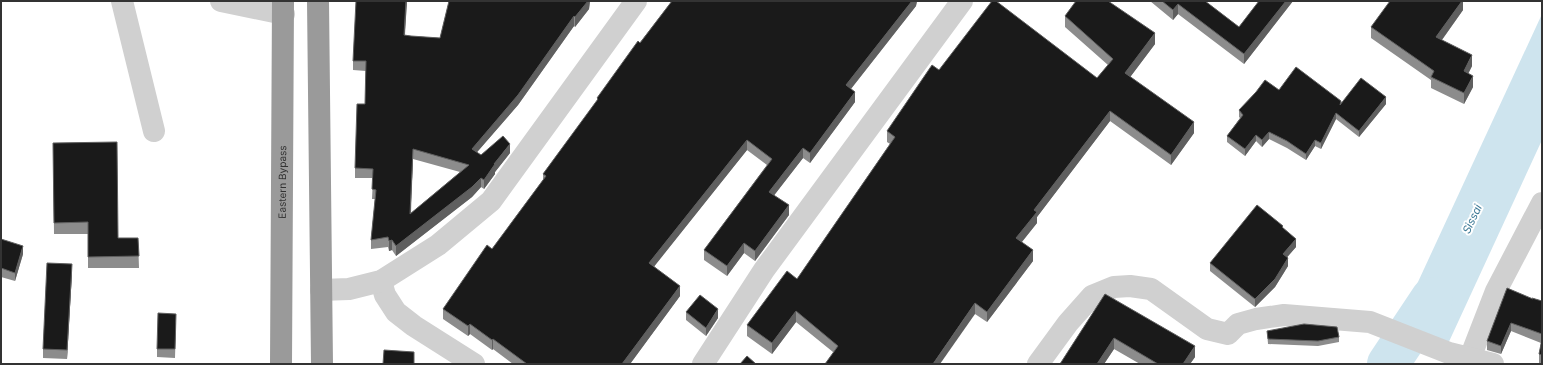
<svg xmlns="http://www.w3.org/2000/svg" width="1543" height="365" font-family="Inter,sans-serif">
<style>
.water{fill:#cee4ee}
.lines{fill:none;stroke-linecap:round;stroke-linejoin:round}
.river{stroke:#cee4ee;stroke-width:42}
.minor{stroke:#d0d0d0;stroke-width:22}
.highway{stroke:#9a9a9a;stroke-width:22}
.wall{fill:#8c8c8c;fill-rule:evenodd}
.shaded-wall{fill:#5f5f5f}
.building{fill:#1a1a1a;stroke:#5f5f5f;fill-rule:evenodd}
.labels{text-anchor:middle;stroke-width:4;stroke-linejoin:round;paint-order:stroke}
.street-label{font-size:10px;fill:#333;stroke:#fff}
.water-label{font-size:11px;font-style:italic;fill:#3f7b97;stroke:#fff}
</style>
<rect width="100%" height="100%" fill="#fff"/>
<polygon class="water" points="1542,14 1542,140 1447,346 1399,323"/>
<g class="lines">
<polyline class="river" points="1388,364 1432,298"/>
<g class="minor">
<polyline points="122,1 154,131"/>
<polyline points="221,1 284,14"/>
<polyline points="381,281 385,295 396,312 414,326 474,364"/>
<polyline points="321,290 349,289 381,281 438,245 491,201 636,1"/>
<polyline points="1470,358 1496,291 1542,203"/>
<polyline points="703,364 764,270 962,1"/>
<polyline points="1038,364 1068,323 1092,296 1114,287 1130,286 1151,289 1207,329 1228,334 1238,324 1256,319 1284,315 1370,322 1449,353 1493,364"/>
</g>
<g class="highway">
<polyline points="318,1 322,364"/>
<path id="s1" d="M281,364L283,1"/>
</g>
</g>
<g class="wall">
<path d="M407,1L405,35L411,36L440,38L449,1H590L589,9L575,27L574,26L518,105L477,152L481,155L510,153L495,172V174L484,189L481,187L472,197L396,256L392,250L389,251L388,247L371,249V240L375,199H372L373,178H355V168L365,104L366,71L353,70V61ZM413,159L460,172L411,213Z"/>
<polygon points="672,1 917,1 916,6 851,89 855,102 810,163 803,158 774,195 789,215 755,261 744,253 727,276 704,260 704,250 767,165 747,150 654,266 680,296 630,364 513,364 493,349 492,350 470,334 468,336 443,319 443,309 492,249 543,180 543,174 597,101 597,98"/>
<polygon points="1150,1 1205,1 1239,27 1259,1 1293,1 1244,64 1178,14 1173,20"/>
<polygon points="1463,1 1463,10 1442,40 1472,66 1468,74 1473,87 1464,104 1431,88 1431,80 1371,38 1371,27"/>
<polygon points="1065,16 1155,44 1130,77 1194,133 1171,165 1110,121 1037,217 1037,223 1022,242 1033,261 987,322 975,314 833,352 796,322 772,354 747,336 747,325 797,279 890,144 887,142 887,131 939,70 1097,78 1108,65 1065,27"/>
<polygon points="1279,90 1341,102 1386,104 1359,137 1336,119 1321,149 1315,146 1306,160 1287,148 1269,139 1262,147 1256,141 1245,156 1227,142 1227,136 1240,118 1239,117 1239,110"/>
<polygon points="53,143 118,238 138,238 139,268 88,268 88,234 54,234"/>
<polygon points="1283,228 1296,247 1287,257 1288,266 1275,287 1255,307 1210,271 1210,263"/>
<polygon points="1,239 23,254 15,281 1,277"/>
<polygon points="72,273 67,359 43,358 43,349"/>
<polygon points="1105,294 1195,357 1190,364 1140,364 1114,349 1104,364 1060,364"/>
<polygon points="1532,298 1542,301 1542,363 1539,363 1539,354 1541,343 1511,331 1501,354 1487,350 1487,341 1532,299"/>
<polygon points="686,312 718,318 706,336 686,320"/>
<polygon points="176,322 175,358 157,357 157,349"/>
<polygon points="1267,331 1339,337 1339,342 1318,346 1268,344"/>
</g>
<g class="shaded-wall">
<polygon points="406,1 407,1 404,45 404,35"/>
<polygon points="586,1 590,1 589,9 575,27 575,17"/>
<polygon points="912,1 917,1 916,6 846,95 846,85"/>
<polygon points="1286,1 1293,1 1244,64 1244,54"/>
<polygon points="1462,1 1463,1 1463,10 1436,48 1436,37"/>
<polygon points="1178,4 1178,14 1173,20 1173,10"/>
<polygon points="574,16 574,26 518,105 472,158 472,149"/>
<polygon points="1155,33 1155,44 1125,84 1125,73"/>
<polygon points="1472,55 1472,66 1464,82 1464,71"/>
<polygon points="1473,76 1473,87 1464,104 1464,93"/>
<polygon points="855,92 855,102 810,163 810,153"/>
<polygon points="1386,97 1386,104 1359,137 1359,131"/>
<polygon points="1110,111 1110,121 1037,217 1037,223 1016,249 1016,238 1034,210"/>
<polygon points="1336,113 1336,119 1321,149 1321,143"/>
<polygon points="1194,122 1194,133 1171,165 1171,155"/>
<polygon points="1269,132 1269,139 1262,147 1262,140"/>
<polygon points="1256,135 1256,141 1245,156 1245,149"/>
<polygon points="747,140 747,150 649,273 649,263"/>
<polygon points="1315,140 1315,146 1306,160 1306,154"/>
<polygon points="510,144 510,153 495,172 495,174 484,189 484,180 494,164"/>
<polygon points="803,148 803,158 769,202 769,192"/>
<polygon points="413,149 413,159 410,223 410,214"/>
<polygon points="481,178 481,187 472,197 396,256 396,246"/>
<polygon points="789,205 789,215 755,261 755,251"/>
<polygon points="1296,239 1296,247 1283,262 1283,254"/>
<polygon points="392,240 392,250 389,251 389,241"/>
<polygon points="744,243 744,253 727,276 727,266"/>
<polygon points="23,246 23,254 15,281 15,273"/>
<polygon points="1033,250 1033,261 987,322 987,312"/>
<polygon points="1288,258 1288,266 1275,287 1255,307 1255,299"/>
<polygon points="72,264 72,273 67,359 67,350"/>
<polygon points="680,286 680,296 630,364 622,364"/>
<polygon points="975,303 975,314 940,364 933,364"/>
<polygon points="718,309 718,318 706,336 706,328"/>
<polygon points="796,311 796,322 772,354 772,343"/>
<polygon points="1511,323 1511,331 1501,354 1501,346"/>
<polygon points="470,324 470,334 468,336 468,326"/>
<polygon points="1114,338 1114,349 1104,364 1097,364"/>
<polygon points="493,339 493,349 492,350 492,340"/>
<polygon points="1195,346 1195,357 1190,364 1183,364"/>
</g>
<g class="building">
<path d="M356,1H406L404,35L411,36L440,38L449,1H588L575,17L574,16L518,95L472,149L481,155L503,136L510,144L494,164H495L484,180L481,178L472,187L396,246L392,240L389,241L388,237L371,240L376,190L372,189L373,169L355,168L357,104H365L366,61H353ZM413,149L469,165L410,214Z"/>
<polygon points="672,1 912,1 846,85 855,92 810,153 803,148 769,192 789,205 755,251 744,243 727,266 704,250 772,159 747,140 649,263 680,286 622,364 527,364 493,339 492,340 470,324 468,326 443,309 487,245 492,249 546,176 543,174 598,99 597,98 638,41 640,43"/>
<polygon points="992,1 996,1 1097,78 1113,59 1065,16 1076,1 1108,1 1155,33 1125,73 1194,122 1171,155 1110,111 1034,210 1037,212 1016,238 1033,250 987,312 975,303 933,364 825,364 838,346 796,311 772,343 747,325 787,271 797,279 895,137 887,131 932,65 939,70"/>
<polygon points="1162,1 1205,1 1239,27 1259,1 1286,1 1244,54 1178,4 1173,10"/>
<polygon points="1390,1 1462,1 1436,37 1472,55 1464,71 1473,76 1464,93 1431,77 1434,71 1371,27"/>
<polygon points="1296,67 1341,101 1340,105 1361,78 1386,97 1359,131 1336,113 1321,143 1315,140 1306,154 1287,141 1269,132 1262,140 1256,135 1245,149 1227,136 1243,115 1239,110 1256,92 1265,80 1279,90"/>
<polygon points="117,142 118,238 138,238 139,256 88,257 88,222 54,223 53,143"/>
<polygon points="1257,205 1283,226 1282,227 1296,239 1283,254 1288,258 1275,279 1255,299 1210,263"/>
<polygon points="1,239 23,246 15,273 1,268"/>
<polygon points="47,263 72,264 67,350 43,349"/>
<polygon points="1507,288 1533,299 1532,298 1542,301 1542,334 1511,323 1501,346 1487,341"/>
<polygon points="1105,294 1195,346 1183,364 1158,364 1114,338 1097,364 1060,364"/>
<polygon points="700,295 718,309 706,328 686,312"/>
<polygon points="158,313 176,314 175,349 157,349"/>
<polygon points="1304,324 1337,327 1339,337 1318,341 1268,339 1267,331"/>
<polygon points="1542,339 1542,355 1539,354"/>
<polygon points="384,350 414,352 414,364 383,364"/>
<polygon points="747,356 756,364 740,364"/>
</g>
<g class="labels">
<g class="street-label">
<text dy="4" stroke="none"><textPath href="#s1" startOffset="182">Eastern Bypass</textPath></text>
</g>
<g class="water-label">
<text transform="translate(1472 219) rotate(-65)" y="4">Sissai</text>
</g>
</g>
<rect width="1543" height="365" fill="none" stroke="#333333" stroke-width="4"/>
</svg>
